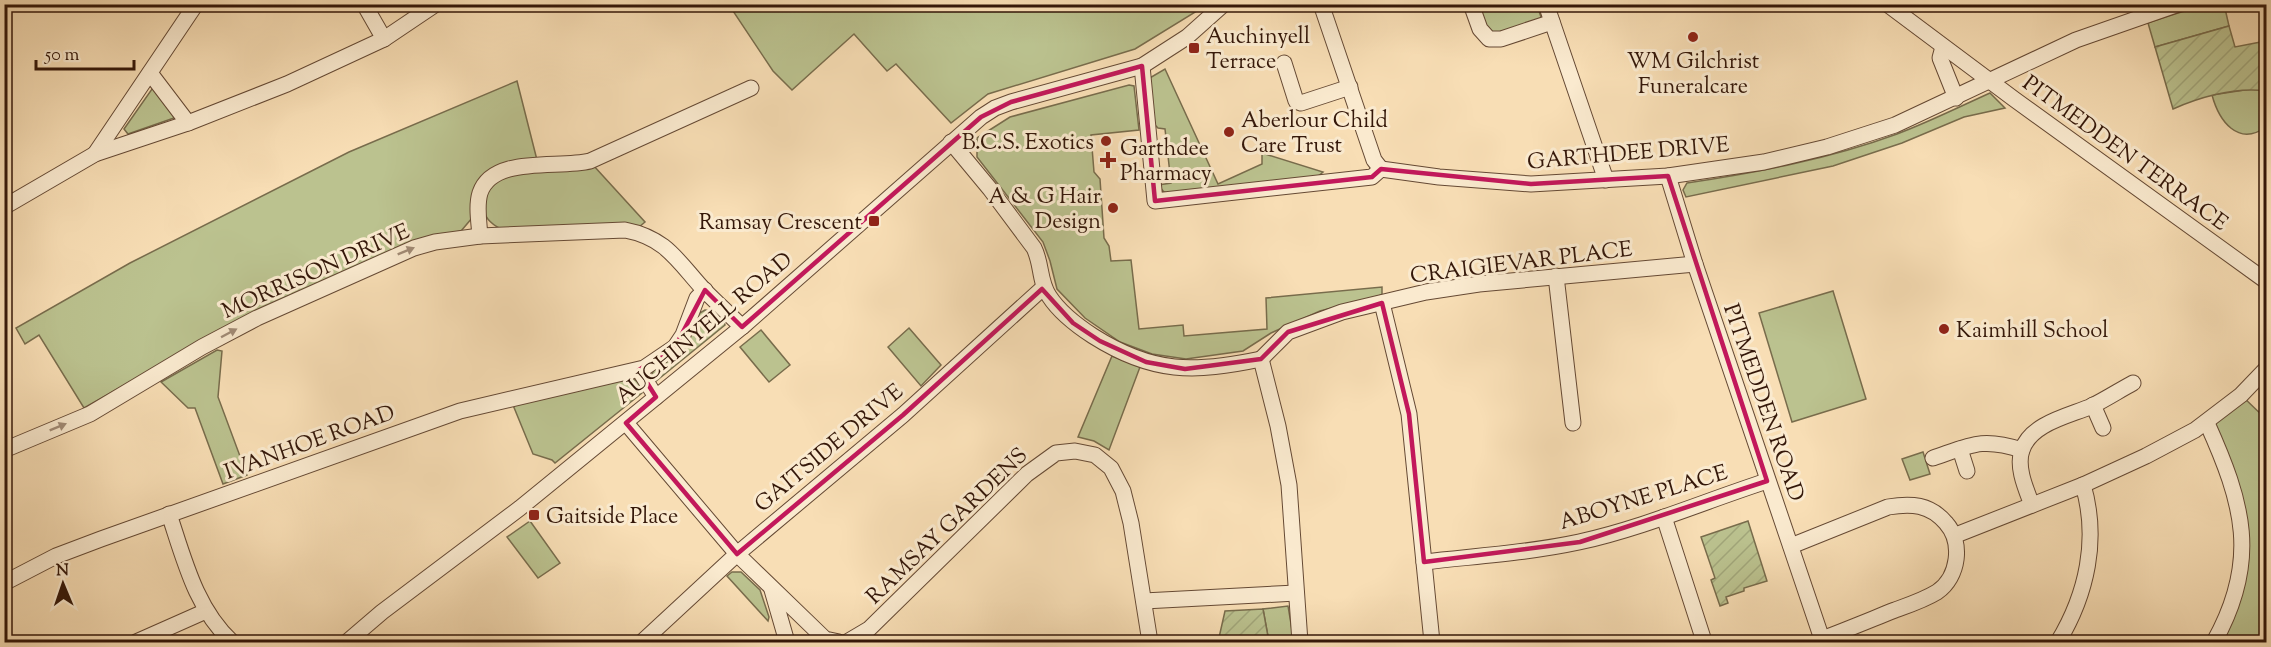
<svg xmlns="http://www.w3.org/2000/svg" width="2271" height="647" font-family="'Sorts Mill Goudy',serif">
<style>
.green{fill:#bbc28f;stroke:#786c4c;stroke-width:1.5}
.garden{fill:url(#garden-furrows);stroke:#786c4c;stroke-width:1.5}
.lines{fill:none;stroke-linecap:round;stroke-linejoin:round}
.minor-casing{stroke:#654934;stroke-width:17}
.minor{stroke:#faeacf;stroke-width:15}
.oneway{fill:#a18b76}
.marked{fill:none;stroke:#c2185b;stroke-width:4.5;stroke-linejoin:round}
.poi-dot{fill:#8f2418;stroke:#faeacf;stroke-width:2}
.labels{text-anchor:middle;stroke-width:6;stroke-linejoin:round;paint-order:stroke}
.poi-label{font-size:22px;fill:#341709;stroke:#faeacf;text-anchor:start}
.street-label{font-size:22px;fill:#341709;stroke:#faeacf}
</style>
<defs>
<pattern id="garden-furrows" width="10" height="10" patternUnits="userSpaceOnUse" patternTransform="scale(1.5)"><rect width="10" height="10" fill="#bbc28f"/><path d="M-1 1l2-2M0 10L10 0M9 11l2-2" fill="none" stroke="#a1a67a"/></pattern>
</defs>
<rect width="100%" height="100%" fill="#f8deb5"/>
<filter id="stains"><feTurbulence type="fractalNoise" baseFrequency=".00333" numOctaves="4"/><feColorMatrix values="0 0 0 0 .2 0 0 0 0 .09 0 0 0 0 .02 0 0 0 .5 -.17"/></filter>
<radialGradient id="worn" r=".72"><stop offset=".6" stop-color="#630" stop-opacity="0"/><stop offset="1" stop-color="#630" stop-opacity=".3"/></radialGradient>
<g class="green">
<polygon points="743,4 1203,4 1203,5 1197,11 1135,49 988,94 951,123 896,64 887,71 854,34 792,90 773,71 731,8"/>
<path d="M2224,4L2229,26L2155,47L2148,23C2172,15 2198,5 2224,4Z"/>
<polygon points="1475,5 1537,5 1542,20 1495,33 1487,30"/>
<polygon points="1165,69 1218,184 1262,164 1262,153 1323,172 1316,178 1172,195 1164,192 1158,185 1171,183 1165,129 1158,128 1153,123 1148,79"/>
<polygon points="517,81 537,160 493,169 472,218 461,231 426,238 356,266 254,312 84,408 39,335 25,344 16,328 130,263 349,152"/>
<polygon points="1129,85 1134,86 1139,130 1091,135 1094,172 1100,179 1104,238 1109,246 1111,261 1131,260 1139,329 1183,325 1184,336 1267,329 1266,298 1382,287 1382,295 1320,311 1271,333 1243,351 1186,359 1152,354 1120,342 1085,318 1057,289 1050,261 1043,242 977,157 977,138 1010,117"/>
<polygon points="152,89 157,90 174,113 174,118 128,134 124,129"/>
<path d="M2251,89L2266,91V127C2238,147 2219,121 2212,95Z"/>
<path d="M1990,93L2005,108L1964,117L1902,143L1833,166L1686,197L1683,190L1687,183C1759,172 1829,159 1897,134C1929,122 1959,107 1990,93Z"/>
<path d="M593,165L645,222L639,227L501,229C491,224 482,217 484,204C485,196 489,186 497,181C517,167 568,168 593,165Z"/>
<polygon points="1833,291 1866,399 1792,422 1759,313"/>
<path d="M705,310C717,311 722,313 725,325L655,382L651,376L654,370L696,315Z"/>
<polygon points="909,328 941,365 921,386 888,347"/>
<polygon points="761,330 790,365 769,382 740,347"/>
<polygon points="217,350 222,351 218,397 247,475 223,484 195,408 188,408 161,382"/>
<polygon points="1112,356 1140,367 1109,450 1094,441 1078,437"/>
<polygon points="632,378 641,384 642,393 555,463 552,460 533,454 513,405"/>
<polygon points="2241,395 2266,419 2266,642 2214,642 2243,546 2207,423"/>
<polygon points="1923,452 1930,474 1910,480 1902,459"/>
<polygon points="530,521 560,563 538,578 507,537"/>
<polygon points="732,572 741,572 760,590 769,617 768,621 727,576"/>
<polygon points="1288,606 1294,642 1269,642 1263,609"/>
</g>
<g class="garden">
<path d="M2229,26L2235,47L2266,41V91C2234,87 2203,96 2173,109L2155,47Z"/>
<polygon points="1748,521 1767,581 1744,588 1744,591 1726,597 1728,603 1720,606 1711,580 1715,578 1701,537"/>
<polygon points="1263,609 1269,642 1218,642 1225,611"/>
</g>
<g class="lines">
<g class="minor-casing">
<g id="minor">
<polyline points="364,4 384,39"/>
<polyline points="1321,4 1374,160 1381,169"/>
<polyline points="1471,4 1480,29 1489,39 1501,39 1552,22"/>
<polyline points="1546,4 1606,180"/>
<polyline points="1887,4 2014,99 2266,281"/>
<polyline points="1943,47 1940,58 1956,98"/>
<polyline points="1284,63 1296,101 1301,103 1350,87"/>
<polyline points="1142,66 1155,201 1372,177 1381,169"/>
<polyline points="150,73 188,123"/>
<path d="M951,142L990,189L1034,248C1042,264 1039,281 1049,296C1060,313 1076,325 1093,336C1153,374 1194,373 1261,359"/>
<polyline points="95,154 196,4"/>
<polyline points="1381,169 1439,177 1531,184 1668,176 1764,162 1827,147 1895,125 2076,40 2179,4"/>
<polyline points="1668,176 1695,264 1823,642"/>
<polyline points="4,207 95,154 188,123 287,84 384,39 436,4"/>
<path d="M480,236C479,222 476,206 480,193C493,155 558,169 590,161L751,88"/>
<polyline points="1556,276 1573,423"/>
<polyline points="1382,303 1409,414 1432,642"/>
<polyline points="1261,359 1288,332 1342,312 1426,292 1479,284 1695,264"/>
<polyline points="1261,359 1278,426 1289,485 1300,642"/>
<polyline points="639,370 656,397"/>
<polyline points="2093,405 2103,428"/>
<polyline points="626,423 737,554 825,639 839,642"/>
<path d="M2207,423C2243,503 2260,560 2214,642"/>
<polyline points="1960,449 1967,471"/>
<path d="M4,450L90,414L202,347L257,318L414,248L435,242L480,236L625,230C667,238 678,262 705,291C717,303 730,315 742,327"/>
<path d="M1933,458C1971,445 1982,437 2022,450"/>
<path d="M2032,505C2026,489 2016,467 2022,450C2031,423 2069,416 2092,406C2106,399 2120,390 2133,383"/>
<path d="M169,514C184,559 196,609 232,642"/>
<polyline points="1664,517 1704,641"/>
<polyline points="1956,535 2083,485 2146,456 2195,430 2241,395 2266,369"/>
<path d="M1791,546L1888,507C1911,503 1930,504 1946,523C1963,542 1959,577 1937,592C1924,600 1909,605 1895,610C1870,620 1846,630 1822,639"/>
<path d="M1424,562C1475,556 1528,553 1579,542C1643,528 1705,501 1767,481"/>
<polyline points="4,583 56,556 101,539 460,411 644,368 675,347 683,335 697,298 705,290"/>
<polyline points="772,590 787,642"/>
<polyline points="1144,601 1296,593"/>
<polyline points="136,642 206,611"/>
<polyline points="347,642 382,612 520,508 742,327 981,117 995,108 1011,102 1142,66 1187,37 1224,4"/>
<polyline points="642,642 737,554 903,415 1044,287"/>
<polyline points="847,642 869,629 1027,474 1056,453 1075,451 1095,455 1111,468 1123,491 1131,523 1150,642"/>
<path d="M2058,642C2087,594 2099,539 2083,485"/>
</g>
</g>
<use href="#minor" class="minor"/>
</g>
<defs><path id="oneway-solid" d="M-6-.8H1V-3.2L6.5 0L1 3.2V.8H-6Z" transform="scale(1.5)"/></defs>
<g class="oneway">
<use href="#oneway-solid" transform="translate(406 251) rotate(-22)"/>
<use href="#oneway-solid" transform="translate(229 333) rotate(-28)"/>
<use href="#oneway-solid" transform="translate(58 427) rotate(-22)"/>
</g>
<path class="marked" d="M1142,66L1155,201L1372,177L1381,169L1531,184L1668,176L1767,481L1580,542L1424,562L1409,414L1382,303L1288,332L1261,359L1185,369L1146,362L1100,341L1073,323L1042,289L903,415L737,554L626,423L656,397L639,370L675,347L705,290L742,327L981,117L1011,102Z"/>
<g class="poi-dot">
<circle cx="1693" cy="37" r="6"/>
<rect x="1188" y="42" width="12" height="12" rx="3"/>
<circle cx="1229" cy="132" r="6"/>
<circle cx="1106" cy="141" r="6"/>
<path d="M1105 151h6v6h6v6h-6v6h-6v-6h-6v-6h6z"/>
<circle cx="1113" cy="208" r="6"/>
<rect x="868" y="215" width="12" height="12" rx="3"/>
<circle cx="1944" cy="329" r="6"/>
<rect x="528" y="509" width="12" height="12" rx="3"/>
</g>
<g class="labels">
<g class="poi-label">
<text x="1206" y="43">Auchinyell<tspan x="1206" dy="25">Terrace</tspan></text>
<text x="1693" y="68" text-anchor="middle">WM Gilchrist<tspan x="1693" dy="25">Funeralcare</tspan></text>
<text x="1241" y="127">Aberlour Child<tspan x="1241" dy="25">Care Trust</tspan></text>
<text x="1094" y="149" text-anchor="end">B.C.S. Exotics</text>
<text x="1120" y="155">Garthdee<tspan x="1120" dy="25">Pharmacy</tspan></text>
<text x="1101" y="203" text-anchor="end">A &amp; G Hair<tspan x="1101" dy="25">Design</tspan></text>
<text x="862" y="229" text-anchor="end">Ramsay Crescent</text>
<text x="1956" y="337">Kaimhill School</text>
<text x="546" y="523">Gaitside Place</text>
</g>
<g class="street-label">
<text transform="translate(1628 152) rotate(-5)" y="8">GARTHDEE DRIVE</text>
<text transform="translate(2126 152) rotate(36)" y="8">PITMEDDEN TERRACE</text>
<text transform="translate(1521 261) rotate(-7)" y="8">CRAIGIEVAR PLACE</text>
<text transform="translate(315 270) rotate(-24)" y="8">MORRISON DRIVE</text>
<text transform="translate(703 327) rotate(-40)" y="8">AUCHINYELL ROAD</text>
<text transform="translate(1765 402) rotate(71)" y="8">PITMEDDEN ROAD</text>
<text transform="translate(309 441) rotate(-20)" y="8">IVANHOE ROAD</text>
<text transform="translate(828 447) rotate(-40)" y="8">GAITSIDE DRIVE</text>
<text transform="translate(1643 496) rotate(-17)" y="8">ABOYNE PLACE</text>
<text transform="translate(946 525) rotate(-44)" y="8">RAMSAY GARDENS</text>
</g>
</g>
<rect width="2271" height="647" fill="none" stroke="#f8deb5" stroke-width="24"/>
<rect x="6" y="6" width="2259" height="635" fill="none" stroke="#341709" stroke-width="3"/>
<rect x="12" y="12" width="2247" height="623" fill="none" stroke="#341709" stroke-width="1.5"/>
<g transform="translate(63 584) rotate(358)" stroke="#faeacf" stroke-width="4.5" paint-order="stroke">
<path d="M0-4.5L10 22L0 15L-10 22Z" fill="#341709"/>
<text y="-9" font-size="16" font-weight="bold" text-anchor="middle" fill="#341709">N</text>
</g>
<path d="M36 60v9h98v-9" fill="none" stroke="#341709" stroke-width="3"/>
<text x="45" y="60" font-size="18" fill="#341709" stroke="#faeacf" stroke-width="4.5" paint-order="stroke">50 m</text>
<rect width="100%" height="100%" filter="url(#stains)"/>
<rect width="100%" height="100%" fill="url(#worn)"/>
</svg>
